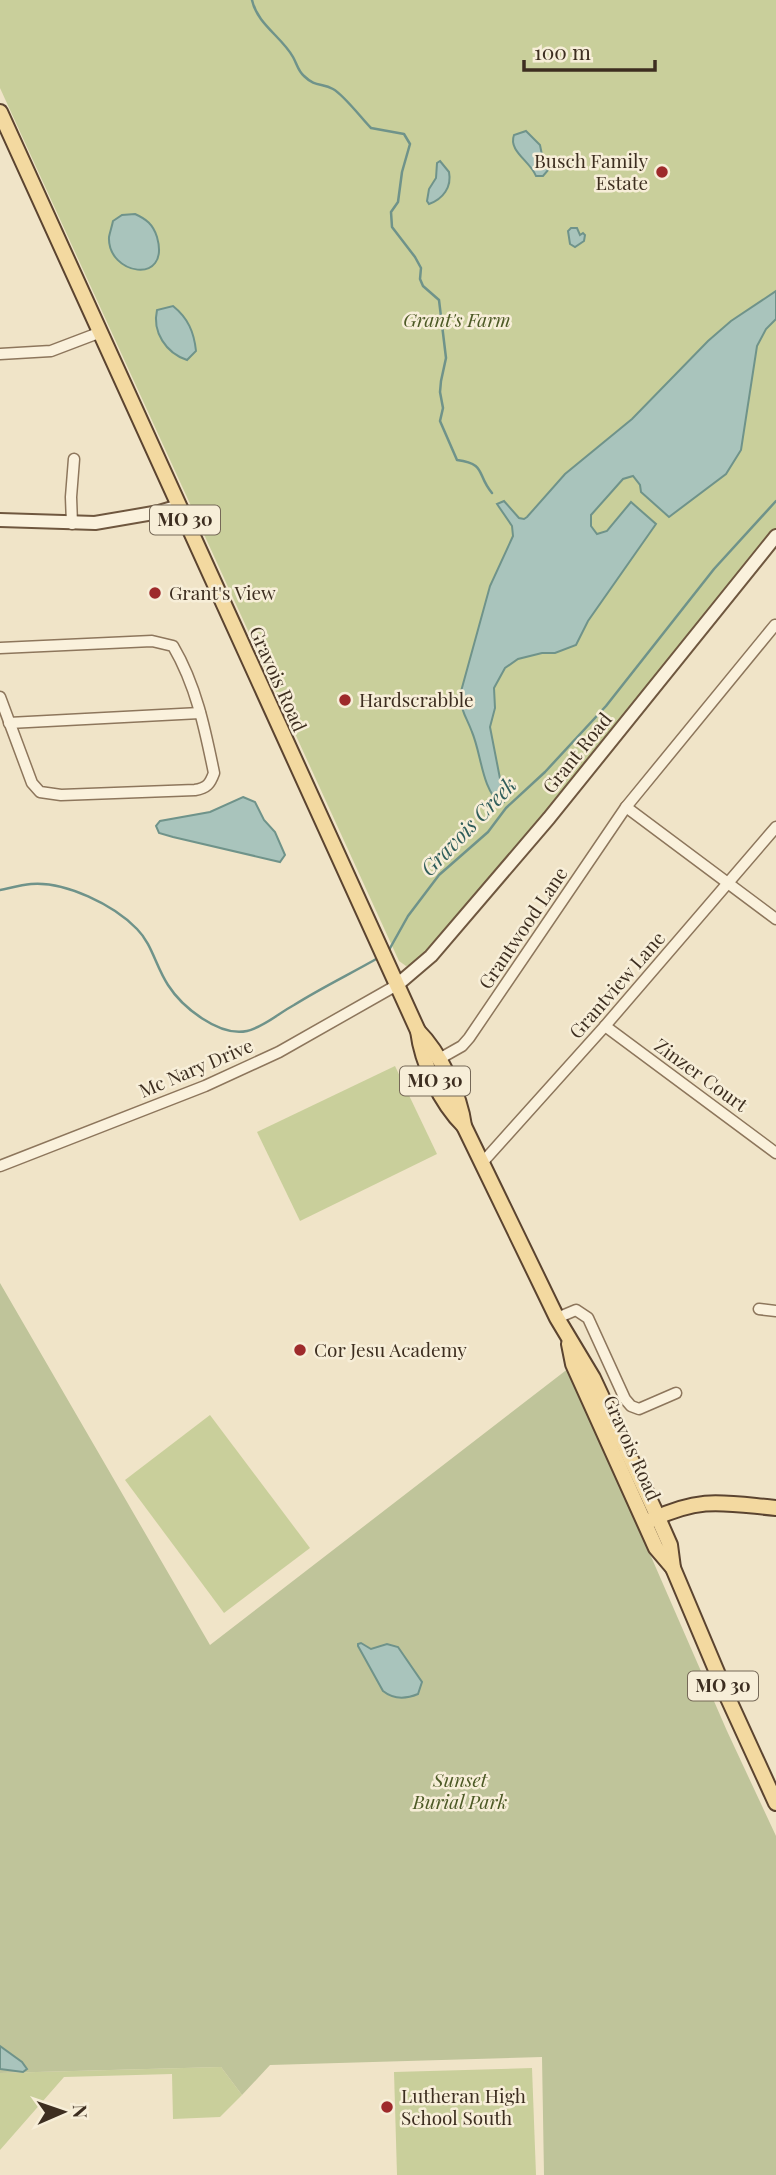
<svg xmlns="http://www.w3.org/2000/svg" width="776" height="2175" font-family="'Playfair Display',serif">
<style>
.green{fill:#c9cf9b}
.cemetery{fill:#bfc49a}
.water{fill:#a9c4bc;stroke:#6f938a;stroke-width:2}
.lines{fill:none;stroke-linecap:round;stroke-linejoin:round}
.stream{stroke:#6f938a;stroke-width:2.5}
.street-casing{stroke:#8d765c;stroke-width:13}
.secondary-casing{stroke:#6f573f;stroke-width:16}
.primary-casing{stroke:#5b4430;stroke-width:18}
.street{stroke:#faf1dc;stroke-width:10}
.secondary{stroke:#faf1dc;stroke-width:12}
.primary{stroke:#f3d9a0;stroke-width:14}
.poi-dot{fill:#9e2a2b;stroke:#f7eed8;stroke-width:2.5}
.labels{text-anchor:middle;stroke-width:5;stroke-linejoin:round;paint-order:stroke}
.shield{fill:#f7eed8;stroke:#756857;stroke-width:2}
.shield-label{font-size:18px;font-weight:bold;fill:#3d2e20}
.poi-label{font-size:19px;fill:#3d2e20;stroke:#f7eed8;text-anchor:start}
.park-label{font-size:19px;font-style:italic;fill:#4d5a26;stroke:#f7eed8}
.street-label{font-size:19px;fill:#3d2e20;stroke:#f7eed8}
.water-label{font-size:21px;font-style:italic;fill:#2f5d5a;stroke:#f7eed8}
</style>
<rect width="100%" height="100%" fill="#f0e4c8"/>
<g class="green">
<polygon points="0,0 776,0 776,530 473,899 414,964 406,966 399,961 0,88"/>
<polygon points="395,1066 437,1154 300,1221 257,1132"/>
<polygon points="210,1415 310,1548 224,1613 125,1480"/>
<polygon points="221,2067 242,2095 220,2117 173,2119 172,2074 64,2077 0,2150 0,2073"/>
<polygon points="532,2068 536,2175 397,2175 394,2072"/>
</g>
<polygon class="cemetery" points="0,1283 210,1645 569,1368 727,1731 776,1836 776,2175 544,2175 542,2057 270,2065 242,2095 221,2067 0,2073"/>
<g class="water">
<path d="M526,131L540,145L543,160L549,169L543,176H536C530,161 508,151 514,135Z"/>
<path d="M440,161L449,172C452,187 443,199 429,204L427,201L429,189L436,178L437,163Z"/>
<path d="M135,214C146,219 153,224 157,237C171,286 107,275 109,237C110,232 112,226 113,221L122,215Z"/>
<polygon points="571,228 577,228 580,235 583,233 585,235 584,241 575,247 570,244 568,231"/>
<path d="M776,291V319L766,329L757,346L741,450L726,474L669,517L641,492L640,485L633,476L623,479L591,515V526L597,534L607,531L631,502L656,524L588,621L576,645L555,653H542L518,659L505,668L494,688L495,708L490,727L503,794L504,802L501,805C481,787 482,756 472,732C466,716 462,714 460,695L490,586L513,536L512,526L497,504L504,501L519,518L524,519L527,517L565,474L632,419L708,341L731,321Z"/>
<path d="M173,306C188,318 194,332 196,351L187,360C166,353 152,332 157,310Z"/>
<polygon points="243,797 255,802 264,820 275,832 285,855 280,862 173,837 159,833 156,826 160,821 210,812"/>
<path d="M361,1643L371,1649L387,1644L398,1647L422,1682L418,1694C406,1699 393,1699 383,1691L358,1646V1644Z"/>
<polygon points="0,2046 22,2062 27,2069 23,2072 0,2069"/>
</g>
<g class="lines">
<g class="stream">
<path d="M252,0C257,24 282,37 293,57C297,64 298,71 304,76C315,87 322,83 333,89C344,95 362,119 371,128L404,134L410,144L402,172L398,202L391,212L392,227L415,257L421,268L420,279L423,286L439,300L446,358L441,381L440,392L443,408L440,421L457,460C487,464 476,474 492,493"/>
<path d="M0,890C10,888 21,885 31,884C65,881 114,905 137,929C152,944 156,967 168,985C182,1007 219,1037 247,1031C264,1027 279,1013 294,1005C321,988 350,974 378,958"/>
<polyline points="389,950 408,916 439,875 488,832 506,808 545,772 606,706 714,569 776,501"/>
</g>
<g class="street-casing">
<g id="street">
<polyline points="0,354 51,351 101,332"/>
<polyline points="72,524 71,497 74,459"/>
<path d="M0,648L152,641L173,646C196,685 205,729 214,773C210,784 207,788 195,790L61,795L40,792L32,783L0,697"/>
<polyline points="9,723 200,713"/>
<polyline points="626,807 776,919"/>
<polyline points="605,1026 776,1153"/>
<polyline points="439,1059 462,1046 469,1038 626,807 775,625 776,627"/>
<polyline points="482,1163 605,1026 776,827"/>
<polyline points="0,1166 205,1086 279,1052 397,985"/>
<polyline points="759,1309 776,1311"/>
<polyline points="557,1318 576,1310 588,1318 625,1399 631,1406 639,1409 676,1393"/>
</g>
</g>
<g class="secondary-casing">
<g id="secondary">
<polyline points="0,520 95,523 159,512 179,506"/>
<polyline points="397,985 431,956 549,818 776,536"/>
</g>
</g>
<g class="primary-casing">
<g id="primary">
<path d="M0,112L418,1031C422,1063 440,1102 464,1126"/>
<path d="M418,1031C440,1053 460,1095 464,1126L557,1318L593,1378L655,1511L670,1545L673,1568L727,1696L776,1803"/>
<polyline points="569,1344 573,1364 656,1548 673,1568"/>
<path d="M651,1520C702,1496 723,1503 776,1508"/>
</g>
</g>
<use href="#street" class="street"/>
<use href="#secondary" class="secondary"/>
<use href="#primary" class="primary"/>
</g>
<g class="poi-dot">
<circle cx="662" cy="172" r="7"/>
<circle cx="155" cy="593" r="7"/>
<circle cx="345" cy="700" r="7"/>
<circle cx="300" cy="1350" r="7"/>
<circle cx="387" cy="2107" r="7"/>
</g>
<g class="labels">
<g class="shield">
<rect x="150" y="505.5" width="70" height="29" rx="5"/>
<rect x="400" y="1066.5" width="70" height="29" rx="5"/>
<rect x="688" y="1671.5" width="70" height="29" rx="5"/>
</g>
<g class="shield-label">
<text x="185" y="526">MO 30</text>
<text x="435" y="1087">MO 30</text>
<text x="723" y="1692">MO 30</text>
</g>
<g class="poi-label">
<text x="648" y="168" text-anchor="end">Busch Family<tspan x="648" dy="22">Estate</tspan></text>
<text x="169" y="600">Grant's View</text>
<text x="359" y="707">Hardscrabble</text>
<text x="314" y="1357">Cor Jesu Academy</text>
<text x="401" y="2103">Lutheran High<tspan x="401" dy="22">School South</tspan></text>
</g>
<g class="park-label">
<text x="457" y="327">Grant's Farm</text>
<text x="460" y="1787">Sunset<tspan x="460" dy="22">Burial Park</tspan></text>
</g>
<g class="street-label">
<text transform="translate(278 679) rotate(66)" y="7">Gravois Road</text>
<text transform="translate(577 753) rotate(-51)" y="7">Grant Road</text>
<text transform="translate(523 928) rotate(-56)" y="7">Grantwood Lane</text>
<text transform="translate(617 985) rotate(-49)" y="7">Grantview Lane</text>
<text transform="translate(196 1068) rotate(-23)" y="7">Mc Nary Drive</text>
<text transform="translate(701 1075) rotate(36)" y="7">Zinzer Court</text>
<text transform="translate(632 1448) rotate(66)" y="7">Gravois Road</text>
</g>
<g class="water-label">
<text transform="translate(469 827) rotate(-46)" y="7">Gravois Creek</text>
</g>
</g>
<g transform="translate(63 2112) rotate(88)" stroke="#f7eed8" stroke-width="5" paint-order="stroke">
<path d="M0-5L12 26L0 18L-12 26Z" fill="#3d2e20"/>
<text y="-10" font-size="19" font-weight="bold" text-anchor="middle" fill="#3d2e20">N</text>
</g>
<path d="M524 60v10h131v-10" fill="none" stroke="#3d2e20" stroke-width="3.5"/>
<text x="534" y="60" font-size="21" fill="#3d2e20" stroke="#f7eed8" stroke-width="5" paint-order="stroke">100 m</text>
</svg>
